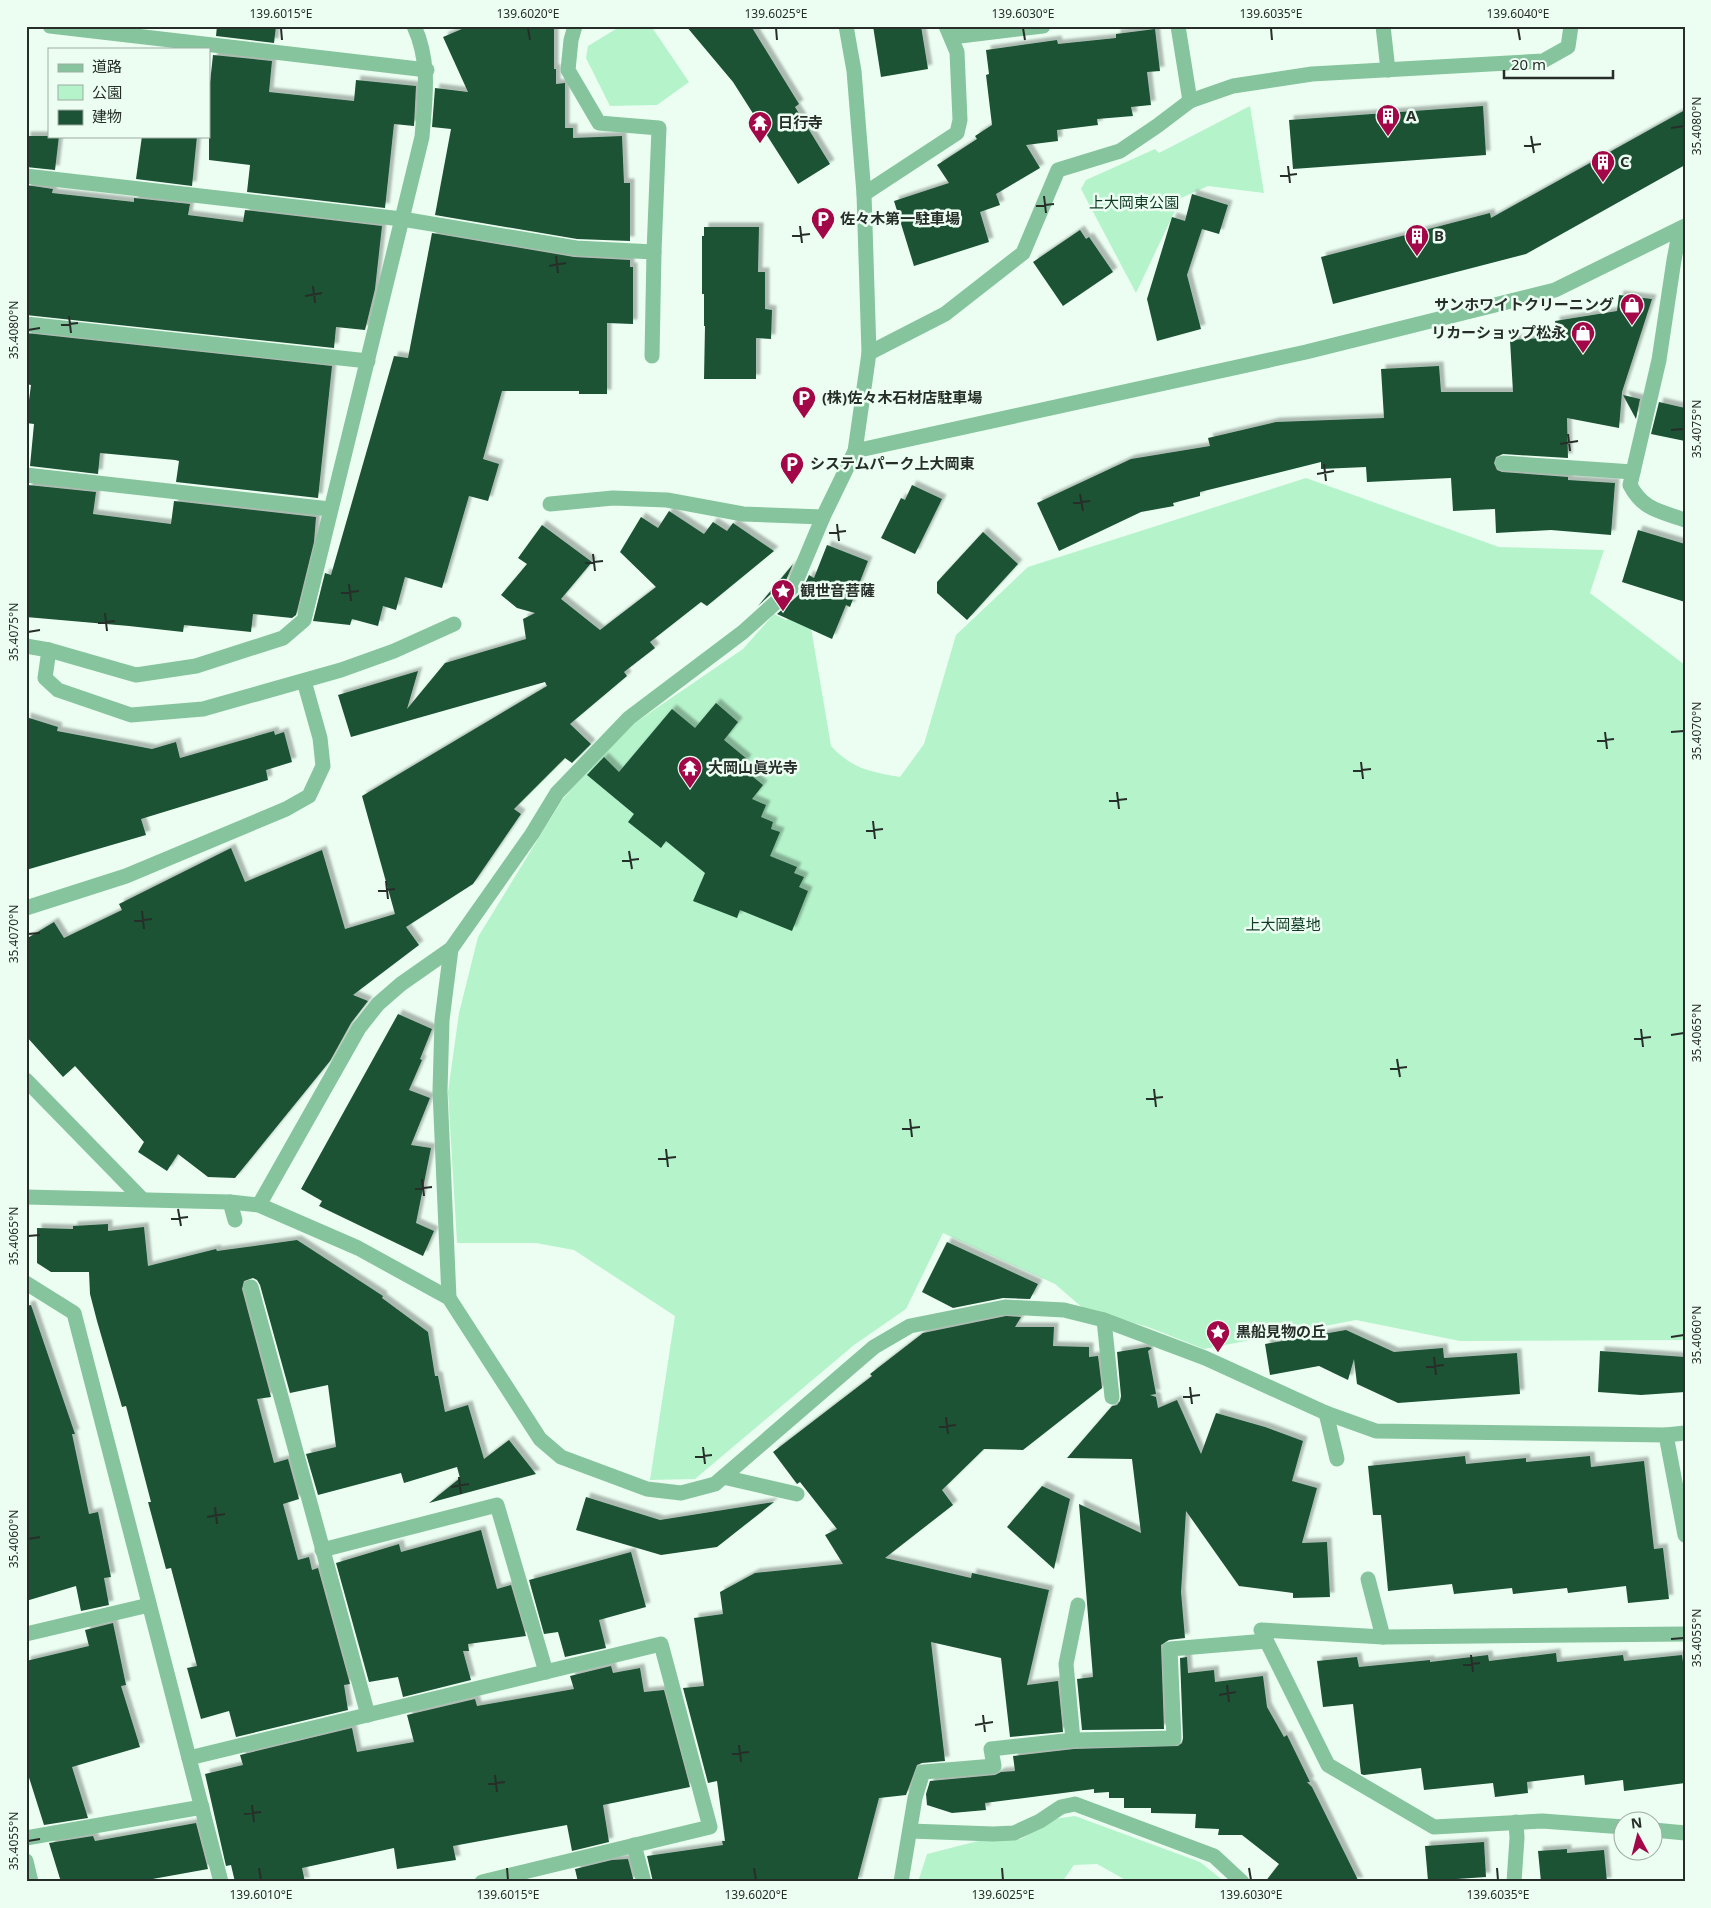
<svg xmlns="http://www.w3.org/2000/svg" width="1711" height="1908" font-family="'Noto Sans','Noto Sans JP',sans-serif">
<style>
.green{fill:#b5f3cb}
.building{fill:#1c5235;filter:url(#shadow)}
.lines{fill:none;stroke-linecap:round;stroke-linejoin:round}
.minor{stroke:#86c49d;stroke-width:15}
.ticks{fill:none;stroke:#272e2a;stroke-width:2}
.labels{text-anchor:middle;stroke-width:5;stroke-linejoin:round;paint-order:stroke}
.poi-label{font-size:15px;font-weight:bold;fill:#272e2a;stroke:#ecfef2;text-anchor:start}
.park-label{font-size:15px;fill:#0f3a23;stroke:#ecfef2}
.neatline{fill:none;stroke:#272e2a;stroke-width:2}
.ticks-label{font-size:12px;text-anchor:middle;fill:#272e2a}
</style>
<defs>
<filter id="shadow"><feDropShadow dx="4.5" dy="-4.5" stdDeviation="1" flood-color="#0004"/></filter>
</defs>
<rect width="100%" height="100%" fill="#ecfef2"/>
<g class="green">
<polygon points="621,26 651,26 689,82 657,105 610,106 586,58 588,46"/>
<polygon points="1250,106 1264,193 1208,186 1181,198 1136,293 1081,189 1086,180 1155,149 1159,153"/>
<path d="M1306,478L1499,547L1604,550L1590,593L1685,665V1340L1460,1341L1356,1320L1204,1349L1148,1327L1084,1309L1055,1284L943,1233L906,1309L854,1345L695,1479L650,1480L675,1316L574,1250L536,1243H457L448,1092L459,1013L478,937L562,800L620,733L743,649L774,614L786,620L808,610L831,746C852,769 871,772 900,777L924,744L956,635L1028,567Z"/>
<polygon points="1075,1816 1200,1862 1225,1882 1129,1882 1097,1864 1074,1865 1062,1882 918,1882 927,1854 982,1840 1021,1839 1054,1819"/>
</g>
<g class="building">
<polygon points="217,26 276,26 274,43 216,36"/>
<polygon points="469,26 554,26 554,69 556,69 556,84 565,83 565,128 573,128 573,138 622,136 624,183 630,183 630,241 577,239 435,215 451,129 432,127 435,88 468,92 443,37"/>
<polygon points="686,26 751,26 799,104 795,107 830,164 798,184 733,82"/>
<polygon points="873,26 921,26 928,69 881,77"/>
<polygon points="1155,29 1160,71 1147,72 1151,105 1131,107 1133,116 1097,119 1098,125 1057,130 1058,141 1026,145 1040,168 996,194 1000,205 980,212 989,242 914,266 894,201 949,183 937,165 977,139 975,136 992,125 986,75 989,74 986,50 1057,40 1058,44 1116,38 1116,34"/>
<polygon points="213,55 272,61 269,92 354,101 356,80 416,86 414,126 394,124 385,208 247,192 250,165 209,160 209,92"/>
<polygon points="1483,106 1486,155 1293,169 1289,120"/>
<polygon points="1685,110 1685,165 1526,254 1333,304 1321,257 1490,213 1491,218"/>
<polygon points="26,136 59,136 55,170 26,167"/>
<polygon points="142,136 197,136 192,186 136,179"/>
<polygon points="26,185 53,189 52,193 61,194 134,202 134,198 190,204 188,215 243,222 245,210 382,226 375,289 365,330 336,327 334,348 26,315"/>
<polygon points="1192,194 1228,205 1219,234 1202,229 1187,275 1201,329 1157,341 1147,299 1172,217 1185,221"/>
<polygon points="704,227 759,227 758,272 765,272 765,309 772,310 771,339 756,338 756,379 704,379 705,326 704,326 704,294 702,294 702,236 704,236"/>
<polygon points="1080,230 1086,239 1089,237 1113,272 1063,306 1033,262"/>
<polygon points="432,233 574,257 630,260 630,267 633,267 633,324 607,323 607,394 579,394 579,391 502,391 483,459 499,464 488,501 469,496 442,588 405,577 396,610 383,606 378,626 352,619 350,625 313,621 325,573 331,575 394,356 408,358"/>
<polygon points="1619,295 1652,299 1622,392 1619,428 1567,418 1568,458 1503,454 1496,457 1494,463 1497,470 1502,472 1568,477 1568,480 1615,483 1611,535 1551,530 1496,533 1495,509 1453,511 1451,478 1367,482 1366,467 1321,469 1321,462 1200,492 1200,496 1173,503 1174,506 1141,512 1059,551 1037,503 1131,459 1210,446 1208,438 1276,422 1384,418 1381,369 1439,366 1441,392 1513,392 1510,340 1557,337 1555,321 1617,311"/>
<polygon points="26,333 332,366 318,498 176,482 179,461 175,460 100,453 98,474 30,466 34,424 26,423 31,385 26,384"/>
<polygon points="1623,395 1640,399 1636,419"/>
<polygon points="1659,402 1685,408 1685,441 1651,434"/>
<polygon points="28,485 96,492 93,514 171,524 174,501 316,517 314,542 296,615 292,618 253,614 251,632 184,625 183,632 129,626 26,617 26,498"/>
<polygon points="912,485 942,499 915,554 881,538 901,498 905,500"/>
<polygon points="669,511 704,534 713,522 727,531 733,523 774,551 707,606 701,602 650,642 655,648 624,672 627,676 570,724 591,744 572,763 565,758 514,809 521,814 473,884 406,927 419,945 353,995 368,1001 351,1023 330,1061 235,1178 208,1177 178,1154 167,1171 138,1152 144,1142 75,1066 63,1077 26,1036 26,939 54,922 64,938 122,910 119,904 231,848 245,882 322,850 345,929 395,914 362,796 547,686 545,682 351,737 338,695 418,671 407,709 445,663 526,639 523,619 535,613 517,608 501,595 527,564 518,558 542,525 592,562 561,599 600,630 656,587 620,552 641,517 658,528"/>
<polygon points="1638,530 1685,544 1685,602 1622,582"/>
<polygon points="983,532 1018,564 967,620 937,593 937,582"/>
<polygon points="827,545 868,561 850,607 846,605 832,639 777,614 801,593 809,575 814,578"/>
<polygon points="793,564 786,580 758,606"/>
<polygon points="716,703 738,722 724,740 747,759 741,767 763,785 752,799 766,805 761,817 773,822 771,829 780,832 770,856 797,867 794,873 804,877 799,887 808,891 792,931 740,910 737,918 693,901 705,873 666,841 661,848 628,822 634,814 587,775 604,757 619,772 672,709 695,728"/>
<polygon points="26,717 58,727 57,731 152,749 176,742 180,758 274,731 275,735 284,732 292,762 266,770 268,780 141,819 146,835 26,870"/>
<polygon points="398,1014 432,1029 420,1059 422,1060 409,1090 430,1098 411,1145 431,1148 416,1223 434,1231 423,1256 319,1206 322,1201 301,1189"/>
<polygon points="108,1224 108,1231 144,1227 148,1266 216,1249 217,1251 297,1240 383,1296 382,1298 428,1332 435,1376 438,1376 445,1412 468,1405 484,1459 509,1440 536,1474 429,1503 460,1478 457,1467 404,1483 401,1473 318,1495 306,1454 336,1447 328,1385 290,1393 260,1285 257,1280 253,1278 244,1281 242,1289 271,1397 257,1399 274,1463 288,1459 299,1499 283,1504 298,1560 309,1557 312,1570 318,1568 350,1684 344,1685 348,1710 236,1737 229,1711 201,1719 187,1668 197,1666 171,1568 166,1569 148,1502 151,1502 126,1406 122,1407 97,1321 90,1294 89,1272 51,1272 37,1263 37,1228 73,1229 73,1226"/>
<polygon points="947,1242 1038,1284 1030,1299 1003,1298 953,1308 922,1292"/>
<polygon points="31,1305 75,1434 72,1434 89,1514 98,1512 111,1577 104,1578 109,1605 81,1611 76,1586 26,1601 26,1306"/>
<polygon points="1006,1316 1021,1317 1015,1327 1054,1327 1053,1346 1089,1347 1089,1357 1098,1356 1102,1388 1023,1450 984,1449 942,1490 953,1505 885,1558 971,1578 972,1573 1049,1590 1027,1685 1058,1681 1063,1732 1010,1737 1001,1658 931,1642 945,1761 922,1763 917,1765 906,1795 879,1798 857,1882 653,1882 647,1856 723,1845 722,1841 725,1841 717,1781 708,1783 683,1688 704,1686 694,1618 723,1614 720,1592 755,1573 843,1564 825,1535 837,1529 800,1482 797,1484 773,1452 872,1376 870,1374 923,1333"/>
<polygon points="1346,1330 1394,1352 1443,1348 1444,1358 1517,1353 1520,1394 1398,1403 1357,1384 1354,1359 1348,1380 1319,1366 1270,1375 1265,1344"/>
<polygon points="1148,1347 1152,1348 1148,1351 1156,1394 1150,1395 1156,1397 1158,1408 1177,1400 1201,1454 1216,1413 1265,1427 1303,1441 1292,1481 1317,1488 1302,1543 1327,1542 1330,1597 1293,1598 1293,1593 1239,1586 1186,1511 1181,1592 1185,1638 1169,1640 1161,1645 1164,1729 1082,1730 1077,1679 1093,1677 1079,1504 1141,1533 1132,1459 1067,1458 1112,1406 1117,1405 1120,1401 1121,1396 1117,1352"/>
<polygon points="1600,1351 1685,1357 1685,1392 1641,1395 1598,1392"/>
<polygon points="1465,1456 1466,1464 1526,1458 1526,1462 1590,1456 1591,1467 1644,1461 1654,1549 1663,1548 1669,1599 1628,1603 1626,1586 1568,1593 1567,1588 1513,1594 1512,1588 1454,1594 1452,1584 1388,1591 1381,1515 1373,1515 1368,1466"/>
<polygon points="1042,1486 1070,1499 1054,1569 1007,1527"/>
<polygon points="586,1497 660,1520 774,1502 717,1547 661,1555 576,1530"/>
<polygon points="481,1530 497,1589 511,1585 526,1636 468,1644 469,1651 463,1651 471,1680 403,1697 398,1677 369,1682 336,1563 399,1544 401,1552"/>
<polygon points="631,1552 646,1607 599,1620 606,1648 565,1657 558,1632 544,1634 529,1580"/>
<polygon points="113,1623 126,1685 121,1686 140,1747 72,1767 88,1818 44,1825 26,1768 26,1661 89,1646 85,1630"/>
<polygon points="1556,1653 1557,1662 1623,1655 1624,1661 1682,1655 1685,1676 1685,1783 1624,1791 1623,1780 1585,1785 1584,1775 1527,1782 1528,1793 1495,1797 1493,1783 1424,1790 1421,1768 1364,1775 1361,1774 1353,1704 1323,1707 1317,1661 1357,1657 1359,1667 1430,1660 1430,1662 1488,1655 1489,1661"/>
<polygon points="1187,1657 1188,1673 1214,1670 1215,1682 1263,1676 1267,1707 1284,1737 1287,1735 1310,1782 1307,1782 1312,1787 1359,1882 1265,1882 1279,1864 1242,1835 1218,1835 1219,1829 1195,1828 1196,1814 1151,1813 1151,1808 1124,1808 1124,1798 1109,1798 1109,1792 1094,1793 1094,1789 985,1803 986,1810 952,1813 927,1805 926,1794 930,1781 995,1775 1001,1772 1015,1771 1013,1756 1074,1749 1178,1746 1182,1743 1183,1738 1180,1658"/>
<polygon points="611,1666 613,1673 640,1668 644,1692 664,1690 690,1787 603,1805 609,1842 572,1851 567,1825 453,1846 456,1860 397,1869 394,1848 302,1868 305,1882 235,1882 231,1865 226,1866 205,1774 243,1765 240,1755 352,1728 357,1752 414,1742 407,1715 475,1699 477,1706 574,1689 570,1676"/>
<polygon points="196,1823 208,1869 136,1882 61,1882 49,1843 93,1836 95,1841"/>
<polygon points="1484,1842 1486,1877 1428,1881 1425,1846"/>
<polygon points="1567,1849 1567,1853 1604,1850 1607,1882 1541,1882 1538,1851"/>
<polygon points="628,1859 634,1882 578,1882 575,1869 612,1860"/>
</g>
<g class="lines">
<g class="minor">
<polyline points="50,26 427,70"/>
<polyline points="1178,26 1190,101"/>
<polyline points="1383,26 1388,70"/>
<polyline points="952,37 1043,26"/>
<polyline points="26,176 402,219 576,248 654,252 659,128 599,123 568,70 571,40 575,26"/>
<polyline points="864,194 957,133 960,120 957,52 946,26"/>
<path d="M1680,229L1674,260L1659,360L1630,485C1643,510 1660,511 1685,520"/>
<polyline points="26,324 368,361"/>
<polyline points="869,353 945,314 1023,253 1058,170 1120,151 1157,126 1190,101 1233,86 1312,74 1543,61 1568,47 1571,26"/>
<polyline points="652,356 654,252"/>
<polyline points="855,451 1306,352 1555,290 1685,226"/>
<polyline points="1503,463 1633,472"/>
<polyline points="26,475 330,509"/>
<polyline points="550,504 613,498 667,500 743,514 823,517"/>
<path d="M26,646L49,650L136,675L196,666L283,638L304,620L422,137C425,99 431,63 414,26"/>
<polyline points="49,650 45,678 58,690 131,715 203,709 341,670 394,651 454,624"/>
<polyline points="26,908 126,876 286,809 309,796 323,766 320,738 304,681"/>
<polyline points="26,1080 142,1199"/>
<polyline points="26,1197 230,1202 259,1205 358,1248 449,1298 540,1439 561,1457 647,1489 681,1493 715,1484 874,1347 910,1326 1005,1307 1064,1310 1104,1320 1205,1358 1326,1413 1376,1431 1666,1435"/>
<polyline points="230,1202 235,1220"/>
<polyline points="259,1205 359,1028 378,1004 401,984 451,949 532,834 557,793 629,718 743,632 794,586 823,517 855,451 869,353 864,194 854,71 846,26"/>
<polyline points="26,1283 74,1313 221,1882"/>
<polyline points="251,1287 368,1715"/>
<polyline points="449,1298 440,1091 442,1020 451,949"/>
<polyline points="1104,1320 1112,1397"/>
<polyline points="1326,1413 1337,1459"/>
<polyline points="1685,1433 1666,1435 1685,1535"/>
<polyline points="723,1477 797,1494"/>
<polyline points="322,1550 497,1505 546,1672"/>
<polyline points="1368,1579 1383,1637"/>
<polyline points="26,1634 149,1605"/>
<polyline points="1073,1740 1066,1664 1078,1605"/>
<polyline points="189,1758 661,1644 710,1827 482,1882"/>
<polyline points="1624,1827 1542,1821 1434,1827 1328,1765 1261,1630 1383,1637 1685,1634"/>
<polyline points="1654,1830 1685,1833"/>
<polyline points="910,1831 993,1834 1014,1833 1040,1821 1061,1807 1075,1804 1214,1856 1242,1882"/>
<polyline points="26,1838 202,1807"/>
<polyline points="634,1845 644,1882"/>
<polyline points="26,1861 31,1882"/>
<polyline points="901,1882 915,1798 923,1772 994,1766 991,1749 1073,1740 1174,1738 1170,1649 1266,1641"/>
<polyline points="1514,1882 1517,1838 1516,1822"/>
</g>
</g>
<path class="ticks" d="M281,28L282,40M528,28L530,40M776,28L777,40M1023,28L1025,40M1271,28L1272,40M1518,28L1520,40M1671,128L1684,126M1531,136L1534,153M1524,146L1541,144M1288,166L1290,183M1280,176L1297,174M1044,196L1046,213M1036,206L1054,204M800,226L802,243M792,236L810,234M556,256L558,273M549,266L566,263M313,286L315,303M305,296L322,293M69,316L71,333M61,325L78,323M28,330L40,328M1671,430L1684,429M1568,434L1570,451M1560,444L1578,441M1324,464L1326,481M1317,474L1334,471M1080,494L1083,511M1073,503L1090,501M837,524L839,541M829,533L846,531M593,554L595,571M585,563L603,561M349,584L351,601M341,593L359,591M105,613L107,631M98,623L115,621M28,632L40,630M1605,732L1607,749M1671,732L1684,731M1597,741L1614,739M1361,762L1363,779M1353,771L1371,769M1117,792L1119,809M1109,801L1127,799M873,821L875,839M866,831L883,829M629,851L632,869M622,861L639,859M386,881L388,899M378,891L395,889M142,911L144,929M134,921L152,919M28,934L40,933M1641,1029L1643,1047M1671,1035L1684,1033M1634,1039L1651,1037M1397,1059L1400,1077M1390,1069L1407,1067M1154,1089L1156,1107M1146,1099L1163,1097M910,1119L912,1137M902,1129L920,1127M666,1149L668,1167M658,1159L676,1157M422,1179L424,1196M415,1189L432,1187M178,1209L181,1226M171,1219L188,1217M28,1236L40,1235M1671,1337L1684,1335M1434,1357L1436,1375M1426,1367L1444,1365M1190,1387L1192,1404M1183,1397L1200,1395M946,1417L948,1434M939,1427L956,1425M703,1447L705,1464M695,1457L712,1455M459,1477L461,1494M451,1487L469,1484M215,1507L217,1524M207,1517L225,1514M28,1539L40,1537M1671,1639L1684,1638M1471,1655L1473,1672M1463,1665L1480,1663M1227,1685L1229,1702M1219,1695L1236,1692M983,1715L985,1732M975,1725L993,1722M739,1745L741,1762M732,1754L749,1752M495,1775L497,1792M488,1784L505,1782M252,1805L254,1822M244,1814L261,1812M28,1841L40,1839M259,1868L261,1880M507,1868L508,1880M754,1868L756,1880M1002,1868L1003,1880M1249,1868L1251,1880M1497,1868L1498,1880"/>
<defs>
<g id="building-pin" transform="scale(1.25)"><path d="M0 17L-7.5 6A9.5 9.5 0 1 1 7.5 6Z" fill="#a20848" stroke="#ecfef2"/><path d="M-4-6H4V6H1V3H-1V6H-4ZM-2.5-4.3h1.7v1.8h-1.7ZM.8-4.3h1.7v1.8H.8ZM-2.5-1h1.7V.8h-1.7ZM.8-1h1.7V.8H.8Z" fill="#fff"/></g>
<g id="temple-pin" transform="scale(1.25)"><path d="M0 17L-7.5 6A9.5 9.5 0 1 1 7.5 6Z" fill="#a20848" stroke="#ecfef2"/><path d="M0-6L5-2H3V0L6.5 2.5H4V6H1.5V3h-3V6H-4V2.5H-6.5L-3 0V-2H-5Z" fill="#fff"/></g>
<g id="parking-pin" transform="scale(1.25)"><path d="M0 17L-7.5 6A9.5 9.5 0 1 1 7.5 6Z" fill="#a20848" stroke="#ecfef2"/><path d="M-3.5-5.5H1a3.5 3.5 0 0 1 0 7H-1V5.5H-3.5ZM-1-3.4V-.6H.8a1.4 1.4 0 0 0 0-2.8Z" fill="#fff"/></g>
<g id="shop-pin" transform="scale(1.25)"><path d="M0 17L-7.5 6A9.5 9.5 0 1 1 7.5 6Z" fill="#a20848" stroke="#ecfef2"/><path d="M-5-2.5h2.3a2.7 3.5 0 0 1 5.4 0H5L5.5 6h-11ZM-1.5-2.5h3a1.5 2.3 0 0 0-3 0Z" fill="#fff"/></g>
<g id="sight-pin" transform="scale(1.25)"><path d="M0 17L-7.5 6A9.5 9.5 0 1 1 7.5 6Z" fill="#a20848" stroke="#ecfef2"/><path d="M0-6L1.8-2.2L6-1.7L2.9 1.2L3.7 5.4L0 3.3L-3.7 5.4L-2.9 1.2L-6-1.7L-1.8-2.2Z" fill="#fff"/></g>
</defs>
<g fill-rule="evenodd">
<use href="#building-pin" x="1388" y="116"/>
<use href="#temple-pin" x="760" y="123"/>
<use href="#building-pin" x="1603" y="162"/>
<use href="#parking-pin" x="823" y="219"/>
<use href="#building-pin" x="1417" y="236"/>
<use href="#shop-pin" x="1632" y="305"/>
<use href="#shop-pin" x="1583" y="333"/>
<use href="#parking-pin" x="804" y="398"/>
<use href="#parking-pin" x="792" y="464"/>
<use href="#sight-pin" x="783" y="591"/>
<use href="#temple-pin" x="690" y="768"/>
<use href="#sight-pin" x="1218" y="1332"/>
</g>
<g class="labels">
<g class="poi-label">
<text x="1406" y="121">A</text>
<text x="778" y="128">日行寺</text>
<text x="1620" y="167">C</text>
<text x="840" y="224">佐々木第一駐車場</text>
<text x="1434" y="241">B</text>
<text x="1614" y="310" text-anchor="end">サンホワイトクリーニング</text>
<text x="1566" y="338" text-anchor="end">リカーショップ松永</text>
<text x="822" y="403">(株)佐々木石材店駐車場</text>
<text x="810" y="469">システムパーク上大岡東</text>
<text x="800" y="596">観世音菩薩</text>
<text x="708" y="773">大岡山眞光寺</text>
<text x="1236" y="1337">黒船見物の丘</text>
</g>
<g class="park-label">
<text x="1134" y="208">上大岡東公園</text>
<text x="1283" y="930">上大岡墓地</text>
</g>
</g>
<rect width="1711" height="1908" fill="none" stroke="#ecfef2" stroke-width="55"/>
<rect x="48" y="48" width="162" height="90" fill="#ecfef2" stroke="#9daba2"/>
<rect x="58" y="64" width="25" height="8" fill="#86c49d" stroke="#9daba2"/>
<text x="92" y="72" font-size="15" fill="#272e2a">道路</text>
<rect x="58" y="85" width="25" height="15" fill="#b5f3cb" stroke="#9daba2"/>
<text x="92" y="98" font-size="15" fill="#272e2a">公園</text>
<rect x="58" y="110" width="25" height="15" fill="#1c5235" stroke="#9daba2"/>
<text x="92" y="122" font-size="15" fill="#272e2a">建物</text>
<g transform="translate(1638 1836) rotate(353)"><circle r="24" fill="#ecfef2" stroke="#9daba2"/>
<path d="M0-4L9 19L0 12L-9 19Z" fill="#a20848"/>
<text y="-8" font-size="14" font-weight="bold" text-anchor="middle" fill="#272e2a">N</text>
</g>
<path d="M1504 70v8h109v-8" fill="none" stroke="#272e2a" stroke-width="2.5"/>
<text x="1511" y="70" font-size="15" fill="#272e2a" stroke="#ecfef2" stroke-width="4" paint-order="stroke">20 m</text>
<rect x="28" y="28" width="1656" height="1852" class="neatline"/>
<g class="ticks-label">
<text x="281" y="18">139.6015°E</text>
<text x="528" y="18">139.6020°E</text>
<text x="776" y="18">139.6025°E</text>
<text x="1023" y="18">139.6030°E</text>
<text x="1271" y="18">139.6035°E</text>
<text x="1518" y="18">139.6040°E</text>
<text transform="translate(1697 126) rotate(-90)" y="4">35.4080°N</text>
<text transform="translate(14 330) rotate(-90)" y="4">35.4080°N</text>
<text transform="translate(1697 429) rotate(-90)" y="4">35.4075°N</text>
<text transform="translate(14 632) rotate(-90)" y="4">35.4075°N</text>
<text transform="translate(1697 731) rotate(-90)" y="4">35.4070°N</text>
<text transform="translate(14 934) rotate(-90)" y="4">35.4070°N</text>
<text transform="translate(1697 1033) rotate(-90)" y="4">35.4065°N</text>
<text transform="translate(14 1236) rotate(-90)" y="4">35.4065°N</text>
<text transform="translate(1697 1335) rotate(-90)" y="4">35.4060°N</text>
<text transform="translate(14 1539) rotate(-90)" y="4">35.4060°N</text>
<text transform="translate(1697 1638) rotate(-90)" y="4">35.4055°N</text>
<text transform="translate(14 1841) rotate(-90)" y="4">35.4055°N</text>
<text x="261" y="1899">139.6010°E</text>
<text x="508" y="1899">139.6015°E</text>
<text x="756" y="1899">139.6020°E</text>
<text x="1003" y="1899">139.6025°E</text>
<text x="1251" y="1899">139.6030°E</text>
<text x="1498" y="1899">139.6035°E</text>
</g>
</svg>
